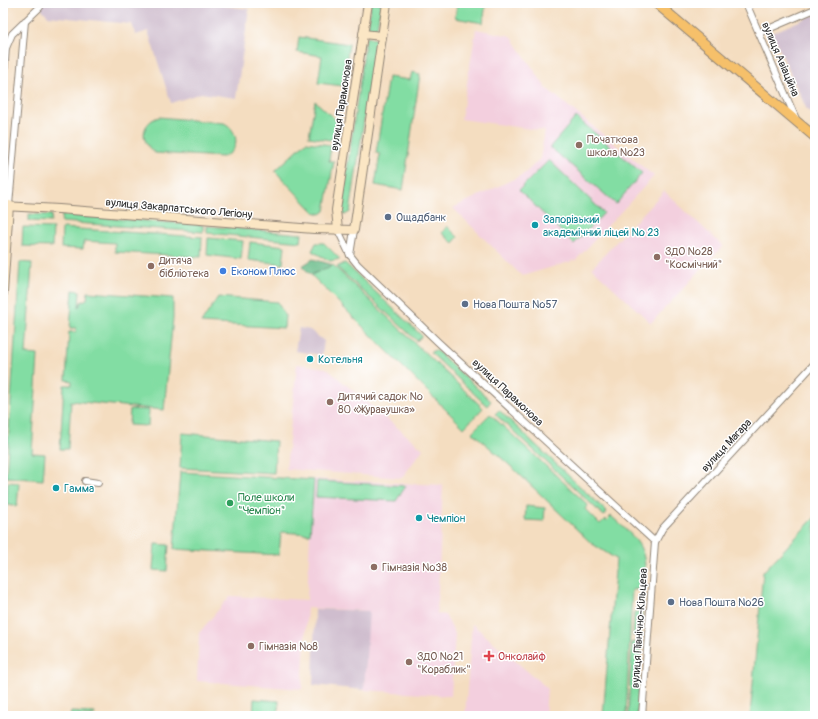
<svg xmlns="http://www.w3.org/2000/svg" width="818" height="719" font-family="Pangolin,sans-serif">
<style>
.built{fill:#f3cfde}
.industrial{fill:#cfbdce}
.green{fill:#82dda3;stroke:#568467}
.forest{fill:#69bc89;stroke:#4a745a}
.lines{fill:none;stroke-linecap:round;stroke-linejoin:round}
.street-casing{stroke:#908476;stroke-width:8}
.secondary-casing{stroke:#908476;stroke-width:10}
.primary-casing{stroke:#908476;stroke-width:11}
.street{stroke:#fff;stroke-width:6}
.secondary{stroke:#fbe6c4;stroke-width:8}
.primary{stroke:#f6c06b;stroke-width:9}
.education-dot{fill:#8d6e63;stroke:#fff;stroke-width:1.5}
.service-dot{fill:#5c6f8a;stroke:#fff;stroke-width:1.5}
.culture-dot{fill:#0f9aa8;stroke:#fff;stroke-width:1.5}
.shop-dot{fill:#3f7fe0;stroke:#fff;stroke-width:1.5}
.leisure-dot{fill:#2e9e5b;stroke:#fff;stroke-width:1.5}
.health-dot{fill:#e0444e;stroke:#fff;stroke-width:1.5}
.labels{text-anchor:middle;stroke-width:3;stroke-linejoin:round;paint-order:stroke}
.street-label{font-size:11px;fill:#2b2b2b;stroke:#fff}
.education-label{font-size:11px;fill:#785e54;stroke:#fff;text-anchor:start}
.service-label{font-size:11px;fill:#4e5e75;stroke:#fff;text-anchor:start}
.culture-label{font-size:11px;fill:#0d838f;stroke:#fff;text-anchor:start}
.shop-label{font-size:11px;fill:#366cbe;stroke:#fff;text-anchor:start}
.leisure-label{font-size:11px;fill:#27864d;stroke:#fff;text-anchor:start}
.health-label{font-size:11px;fill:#be3a42;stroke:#fff;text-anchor:start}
</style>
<rect width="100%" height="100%" fill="#fff"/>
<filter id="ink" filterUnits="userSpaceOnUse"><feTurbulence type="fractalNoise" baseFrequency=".025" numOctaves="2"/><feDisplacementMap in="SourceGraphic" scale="8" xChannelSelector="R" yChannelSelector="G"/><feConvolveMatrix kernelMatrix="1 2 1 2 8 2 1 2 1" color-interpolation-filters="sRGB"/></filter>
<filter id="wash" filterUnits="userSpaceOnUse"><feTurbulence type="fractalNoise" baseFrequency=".012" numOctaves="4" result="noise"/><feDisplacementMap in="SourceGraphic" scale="16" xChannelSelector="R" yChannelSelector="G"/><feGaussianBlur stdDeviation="0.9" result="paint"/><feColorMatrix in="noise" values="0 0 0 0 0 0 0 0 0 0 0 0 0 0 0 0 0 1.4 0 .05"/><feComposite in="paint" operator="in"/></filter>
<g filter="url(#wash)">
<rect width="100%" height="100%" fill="#f4ddc0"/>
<g class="built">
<polygon points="476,29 511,36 546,88 654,176 576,260 522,276 453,208 524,174 540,159 545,131 461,119"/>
<polygon points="664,191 723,246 651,323 592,268"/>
<polygon points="297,364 326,368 423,449 402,478 286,469"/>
<polygon points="285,478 443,485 437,614 445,615 455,634 451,696 364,690 368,611 307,608 302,689 197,681 199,633 230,596 307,600 310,534 281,532"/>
<polygon points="472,624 547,688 545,716 465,716"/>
</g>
<g class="industrial">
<polygon points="40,3 220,3 225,6 249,9 236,98 201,93 171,103 148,31 136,35 132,24 48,16 40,7"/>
<polygon points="815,14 815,117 807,110 772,33"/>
<polygon points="299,328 310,330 324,341 322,355 295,351"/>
<polygon points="315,609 369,611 364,690 313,685"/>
</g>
<g class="green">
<polygon points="371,3 381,3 377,27 375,30 371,30 368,29"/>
<polygon points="457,3 486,3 483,23 455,18"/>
<polygon points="299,37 349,44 343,86 318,83 322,56 297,52"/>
<polygon points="369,37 374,39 376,41 350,212 345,215 343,214 341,211 366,38"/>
<polygon points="412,72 420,74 403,190 375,185 380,154 376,153 388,77 410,80"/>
<polygon points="315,101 338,122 337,136 330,140 309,137"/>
<path d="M159,117L224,123C233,127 239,139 234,148C232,153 227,155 223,157L155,153C140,142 140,123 159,117Z"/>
<polygon points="576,117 642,173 616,204 550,147"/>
<polygon points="306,142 331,145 329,161 334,161 325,211 321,214 314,212 275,171"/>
<polygon points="549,160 604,213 574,244 519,190"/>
<polygon points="29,214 52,215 51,222 29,221"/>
<polygon points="62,215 203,225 203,232 61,222"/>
<polygon points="207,226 302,234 301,242 207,233"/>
<polygon points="447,226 458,237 453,243 442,233"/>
<polygon points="23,227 53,228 52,247 22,246"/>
<polygon points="62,228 202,237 201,257 115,252 115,243 84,241 83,249 61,248"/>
<polygon points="208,238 243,241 241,259 207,255"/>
<polygon points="250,242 285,246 283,264 248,260"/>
<polygon points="316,243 324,243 340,259 330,261 312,251"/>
<polygon points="20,262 32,263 26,354 38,355 32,453 45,454 43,480 6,477"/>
<polygon points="345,263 422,336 417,341 337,267"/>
<polygon points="333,265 483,408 464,428 311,275"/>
<polygon points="73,290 80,291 79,307 81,302 87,299 88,292 173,298 173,318 164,410 71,401 68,449 60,449 64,385 72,385 72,381 66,380 69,332 76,332 76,328 70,328"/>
<polygon points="218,297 277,302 285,315 284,328 201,323"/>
<polygon points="436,350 491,401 487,406 430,352"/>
<polygon points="130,409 149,410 148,426 129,425"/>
<polygon points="499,410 607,512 604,516 495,414"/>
<path d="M490,414L588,505L585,509L600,524L605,519L606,521L611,516C639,541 650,549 643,589L632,590L626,716H603L616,559L591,543L515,470L472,432Z"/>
<polygon points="182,433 276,441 274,473 180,468"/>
<polygon points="180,472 314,480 310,534 281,532 279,555 174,549"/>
<polygon points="317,481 406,486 396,501 316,497"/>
<polygon points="8,482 19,483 17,506 7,505"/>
<polygon points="526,506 545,508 544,521 525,520"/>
<polygon points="815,517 815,716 750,716 763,572"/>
<polygon points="155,544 169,545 167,571 153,570"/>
<polygon points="634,612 642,612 641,636 633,636"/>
<polygon points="632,642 641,643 637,716 628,716"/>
<polygon points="254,699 279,701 278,716 253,716"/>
<polygon points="71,712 95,713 94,716 70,716"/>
</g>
<polygon class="forest" points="313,259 333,265 311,275 302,266"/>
</g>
<g filter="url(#ink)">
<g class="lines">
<g class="street-casing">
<g id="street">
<polyline points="746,3 796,119"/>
<polyline points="759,33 815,9"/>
<polyline points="3,88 6,48 12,34 40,7 40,3"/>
<polyline points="9,205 25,21"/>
<polyline points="338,230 350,255 358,265 438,342 655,542"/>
<polyline points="350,255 354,230"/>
<polyline points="85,481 98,483"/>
<polyline points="642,716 655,542 662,529 815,363"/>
</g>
</g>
<g class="secondary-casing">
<g id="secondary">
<polyline points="363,34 382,36"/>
<polyline points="3,206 59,209 314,229 354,230 387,3"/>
<polyline points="338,230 336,210 368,3"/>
<polyline points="3,293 9,205"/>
</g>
</g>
<g class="primary-casing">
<polyline id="primary" points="656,3 815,137"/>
</g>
<use href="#street" class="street"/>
<use href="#secondary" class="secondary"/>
<use href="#primary" class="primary"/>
</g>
</g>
<g class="education-dot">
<circle cx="579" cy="145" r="4"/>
<circle cx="657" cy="257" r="4"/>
<circle cx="151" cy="266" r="4"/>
<circle cx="330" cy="402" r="4"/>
<circle cx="374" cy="567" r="4"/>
<circle cx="251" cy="646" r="4"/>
<circle cx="409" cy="662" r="4"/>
</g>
<g class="service-dot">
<circle cx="388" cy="217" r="4"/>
<circle cx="465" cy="304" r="4"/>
<circle cx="671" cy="602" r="4"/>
</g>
<g class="culture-dot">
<circle cx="535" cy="225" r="4"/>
<circle cx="310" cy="359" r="4"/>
<circle cx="56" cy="488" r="4"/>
<circle cx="419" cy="518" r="4"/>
</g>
<circle class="shop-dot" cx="223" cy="271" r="4"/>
<circle class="leisure-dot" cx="230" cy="503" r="4"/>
<path class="health-dot" d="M487 650h4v4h4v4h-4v4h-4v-4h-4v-4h4z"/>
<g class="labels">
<g class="street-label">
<text transform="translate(781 59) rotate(67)" y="4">вулиця Авіаційна</text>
<text transform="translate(341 105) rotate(-81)" y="4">вулиця Парамонова</text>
<text transform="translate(179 208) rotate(5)" y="4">вулиця Закарпатського Легіону</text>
<text transform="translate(508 392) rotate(43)" y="4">вулиця Парамонова</text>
<text transform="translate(726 445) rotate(-47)" y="4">вулиця Магара</text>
<text transform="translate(639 628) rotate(-86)" y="4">вулиця Північно-Кільцева</text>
</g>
<g class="education-label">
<text x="587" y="143">Початкова<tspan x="587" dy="13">школа №23</tspan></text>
<text x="665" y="255">ЗДО №28<tspan x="665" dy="13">"Космічний"</tspan></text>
<text x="159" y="264">Дитяча<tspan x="159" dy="13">бібліотека</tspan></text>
<text x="338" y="400">Дитячий садок №<tspan x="338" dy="13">80 «Журавушка»</tspan></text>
<text x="382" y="571">Гімназія №38</text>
<text x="259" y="650">Гімназія №8</text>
<text x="417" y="660">ЗДО №21<tspan x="417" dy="13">"Кораблик"</tspan></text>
</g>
<g class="service-label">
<text x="396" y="221">Ощадбанк</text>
<text x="473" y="308">Нова Пошта №57</text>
<text x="679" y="606">Нова Пошта №26</text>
</g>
<g class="culture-label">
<text x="543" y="223">Запорізький<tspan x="543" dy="13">академічний ліцей № 23</tspan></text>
<text x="318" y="363">Котельня</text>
<text x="64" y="492">Гамма</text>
<text x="427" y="522">Чемпіон</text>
</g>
<g class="shop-label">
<text x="231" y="275">Економ Плюс</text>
</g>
<g class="leisure-label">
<text x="238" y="501">Поле школи<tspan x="238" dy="13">"Чемпіон"</tspan></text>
</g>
<g class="health-label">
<text x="498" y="660">Онколайф</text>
</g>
</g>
<rect width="818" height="719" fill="none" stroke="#fff" stroke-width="16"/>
</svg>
